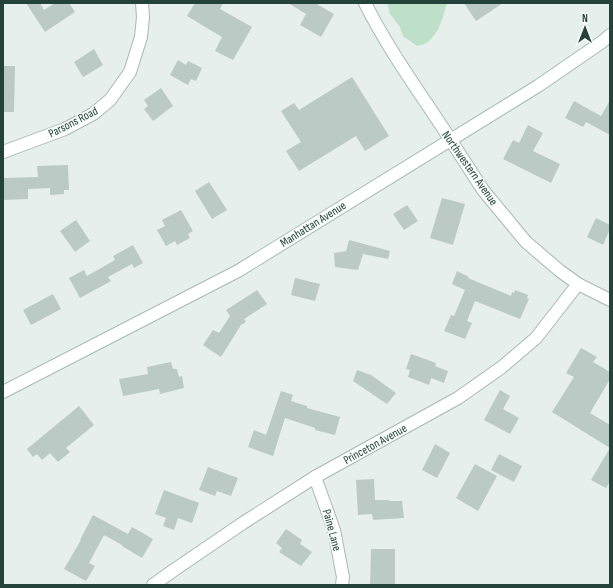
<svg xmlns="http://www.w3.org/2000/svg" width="613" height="588" font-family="'Sofia Sans Condensed',sans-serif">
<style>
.green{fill:#bfe0c8}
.building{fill:#bbcac4}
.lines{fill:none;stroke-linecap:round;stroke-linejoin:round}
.street-casing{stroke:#a8b8b2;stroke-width:14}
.secondary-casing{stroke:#a4bbb3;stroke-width:14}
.street{stroke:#fff;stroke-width:12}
.secondary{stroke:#fff;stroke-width:12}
.labels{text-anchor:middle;stroke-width:3;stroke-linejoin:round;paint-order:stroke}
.street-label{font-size:12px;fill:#24423a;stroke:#f7fbf9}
</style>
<rect width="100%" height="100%" fill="#e6efeb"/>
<path class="green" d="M387,3H447C443,17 439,35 426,43C423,45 420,45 417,46L403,36L400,27L390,14Z"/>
<g class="building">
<polygon points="26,3 40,3 44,10 55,3 69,3 75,12 45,32"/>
<polygon points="195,3 223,3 220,9 252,27 233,60 215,51 222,37 187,16"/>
<polygon points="288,3 315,3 334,14 321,37 300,25 306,14"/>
<polygon points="464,3 503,3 476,21"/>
<polygon points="94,49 103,65 83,77 74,62"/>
<polygon points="178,60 186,65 188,61 202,68 196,81 191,79 188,85 170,75"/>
<polygon points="3,66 15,66 14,112 3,112"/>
<polygon points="352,77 389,136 365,151 356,136 299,171 286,151 301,142 281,111 294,103 299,110"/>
<polygon points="161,88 173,106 153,121 144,109 148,106 144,100"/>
<polygon points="610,100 610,135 586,122 583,127 565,118 574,101 601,116"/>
<polygon points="528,125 543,133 533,151 560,164 551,183 503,159 513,140 519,143"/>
<polygon points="68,165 69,190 64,190 64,194 50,195 50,188 28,189 28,199 3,200 3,178 38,177 37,166"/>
<polygon points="209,182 227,210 212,219 195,191"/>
<polygon points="442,198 465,204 453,245 430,238"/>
<polygon points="407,205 418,221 404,230 393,214"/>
<polygon points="181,210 193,231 188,234 190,238 177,245 175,241 166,246 157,230 165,226 162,220"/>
<polygon points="596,218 610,225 610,229 603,245 587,237"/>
<polygon points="76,220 90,241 75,252 60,231"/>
<polygon points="349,240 390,251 388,259 363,254 358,270 335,267 334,253 346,251"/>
<polygon points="133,245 143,263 134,268 132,264 108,277 111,281 80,298 69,278 84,270 87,276 115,260 113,256"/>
<polygon points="457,271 469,277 468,278 511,296 512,292 514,293 515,290 528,295 527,298 529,299 520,319 475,301 467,321 472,323 465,339 444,331 451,315 454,316 465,290 452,284"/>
<polygon points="295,278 320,284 315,301 291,295"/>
<polygon points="257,290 267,304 244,319 246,322 241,325 221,357 203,345 213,330 219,333 230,316 226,310"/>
<polygon points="53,294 61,309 31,325 23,310"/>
<polygon points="581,348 597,357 593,362 610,372 610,379 590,413 610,425 610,481 606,488 591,480 610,448 552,412 574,377 566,373"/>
<polygon points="411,354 436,363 435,366 448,371 444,383 431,378 429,385 408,377 410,370 406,369"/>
<polygon points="171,362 173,369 177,369 179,377 182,376 184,388 160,394 159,389 123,396 119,379 148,374 147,367"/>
<polygon points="357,370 371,375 396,393 387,404 353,381"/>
<polygon points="500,390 510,396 503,409 519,418 510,434 484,420"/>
<polygon points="281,391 293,395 291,401 307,406 307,408 340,417 335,435 315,430 315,428 285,418 273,456 248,447 254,430 266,435"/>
<polygon points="79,406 94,425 66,448 70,452 58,462 50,453 42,460 37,454 33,457 27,449"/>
<polygon points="435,444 450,453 437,478 422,470"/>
<polygon points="499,454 522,466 514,482 491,470"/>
<polygon points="475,464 497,476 478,511 456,498"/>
<polygon points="208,467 238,478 231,496 217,491 215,496 199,490"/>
<polygon points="374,479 375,500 389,500 389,501 402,501 404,518 373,520 372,514 358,515 356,480"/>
<polygon points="164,490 199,503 192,523 178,518 174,530 163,526 166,518 155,514"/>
<polygon points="93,515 128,534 132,527 153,539 142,558 122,546 122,545 104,535 89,563 95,566 86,581 64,569 81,540 80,540"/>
<polygon points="286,529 302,540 300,544 312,552 301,566 279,552 282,548 276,543"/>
<polygon points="371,549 395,549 395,585 370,585"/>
</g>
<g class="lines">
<g class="street-casing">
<g id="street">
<polyline points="450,139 483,190 526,242 560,271 578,284 610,300"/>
<polyline points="3,152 65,129 93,114 110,100 130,72 141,37 143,17 142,3"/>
<polyline points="315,477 334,530 343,577 342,585"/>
<polyline points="153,585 174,570 243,523 315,477 458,398 502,367 536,338 578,284"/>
</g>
</g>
<g class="secondary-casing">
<g id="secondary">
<path d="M365,3C389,51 421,94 450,139"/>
<polyline points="3,392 238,271 538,86 602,42 610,35"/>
</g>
</g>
<use href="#street" class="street"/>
<use href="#secondary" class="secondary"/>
</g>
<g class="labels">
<g class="street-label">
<text transform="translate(73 122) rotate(-27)" y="4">Parsons Road</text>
<text transform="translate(470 168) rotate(55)" y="4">Northwestern Avenue</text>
<text transform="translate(313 224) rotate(-32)" y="4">Manhattan Avenue</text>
<text transform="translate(375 444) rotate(-29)" y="4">Princeton Avenue</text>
<text transform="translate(332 530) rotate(75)" y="4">Paine Lane</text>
</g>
</g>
<rect width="613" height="588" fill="none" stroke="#24423a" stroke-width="8"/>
<g transform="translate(585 28)" stroke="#f7fbf9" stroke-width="3" paint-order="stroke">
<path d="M0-3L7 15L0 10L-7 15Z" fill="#24423a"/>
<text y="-6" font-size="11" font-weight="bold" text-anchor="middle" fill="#24423a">N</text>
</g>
</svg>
